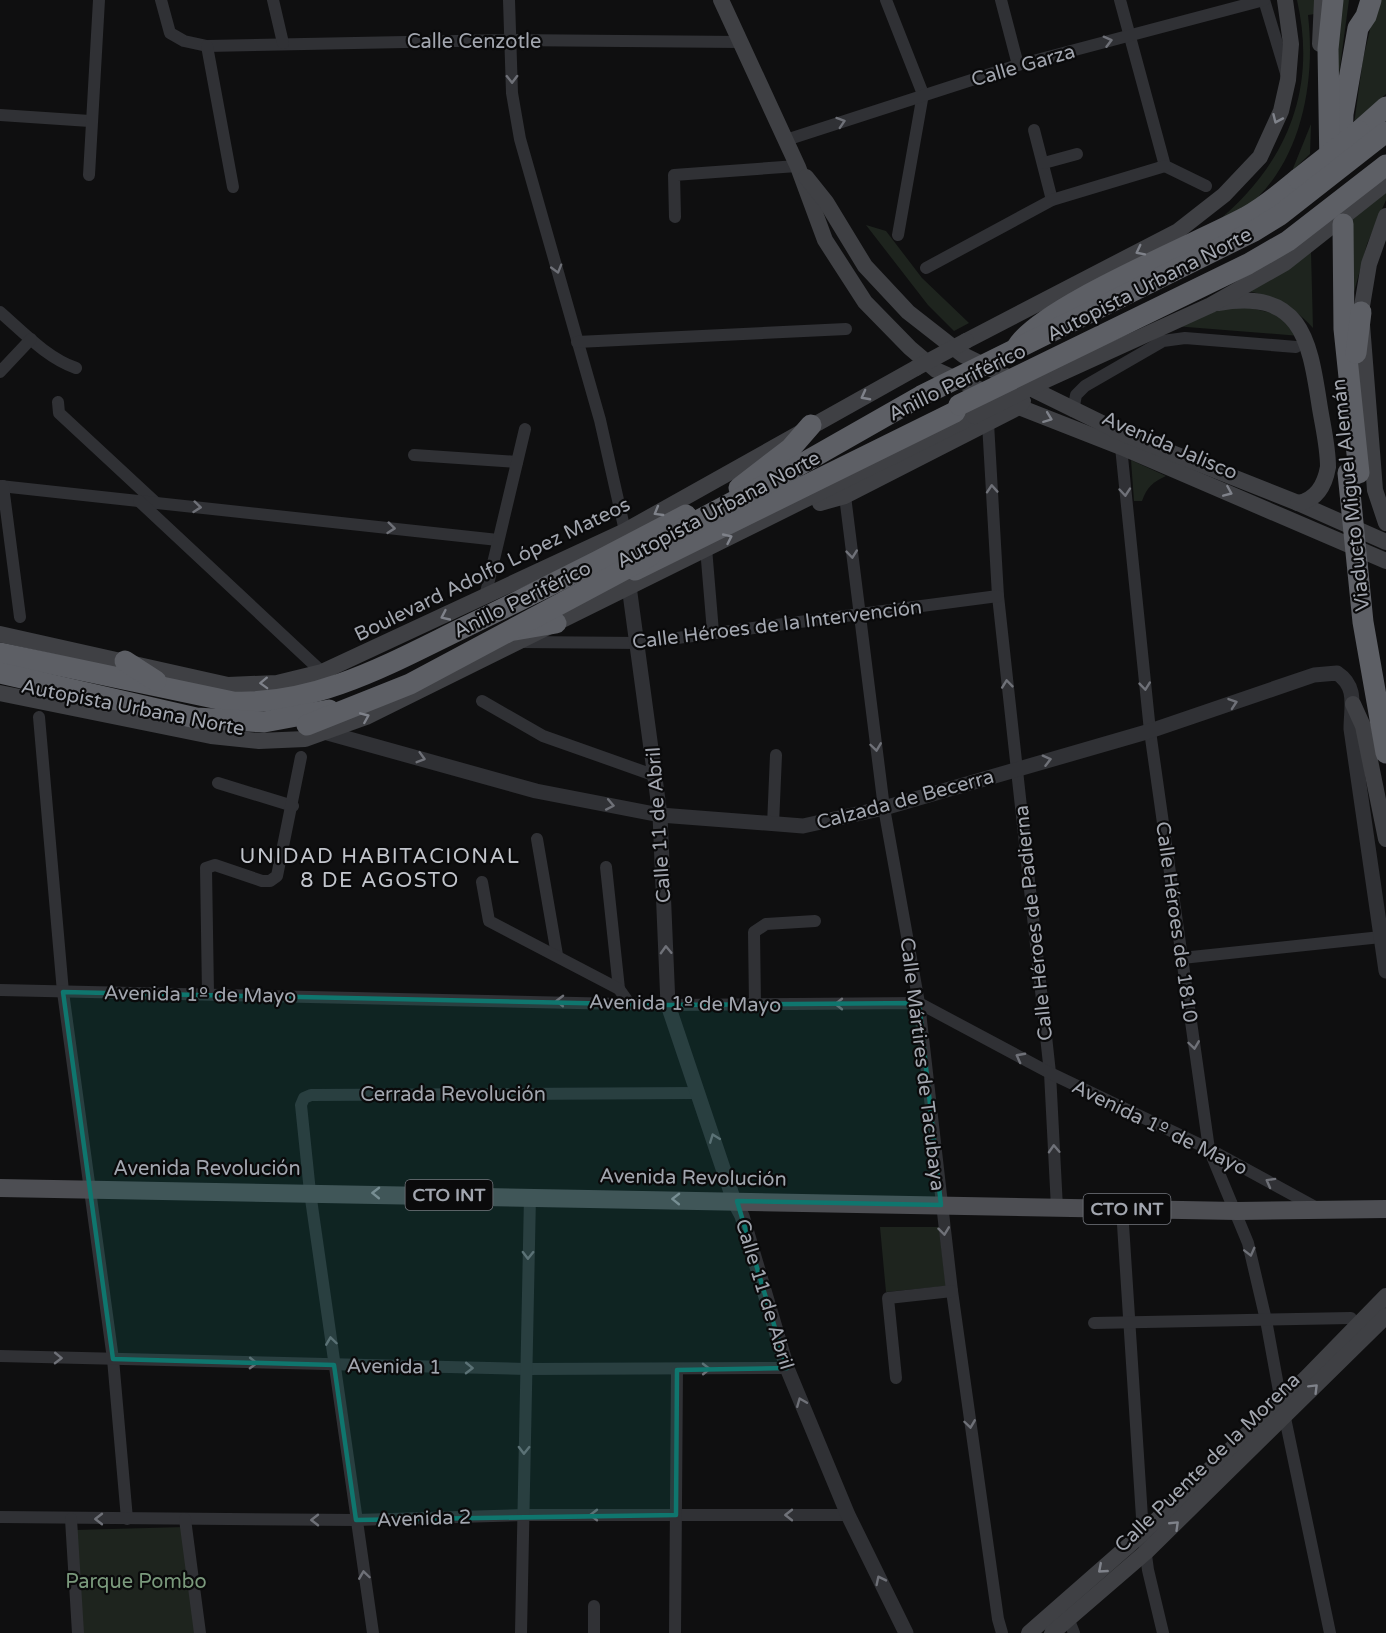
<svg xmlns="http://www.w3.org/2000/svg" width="1386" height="1633" font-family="'Varela Round',sans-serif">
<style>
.green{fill:#1e241e}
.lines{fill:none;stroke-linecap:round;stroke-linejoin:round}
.minor{stroke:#303135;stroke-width:12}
.tertiary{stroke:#303135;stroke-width:15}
.secondary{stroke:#3f4044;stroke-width:16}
.primary{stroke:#4d4e53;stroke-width:18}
.motorway{stroke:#5d5f65;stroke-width:21}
.secondary-bridge{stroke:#3f4044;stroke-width:16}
.motorway-bridge{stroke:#5d5f65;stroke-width:21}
.oneway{stroke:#6f7178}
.oneway2{stroke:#7f828a}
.oneway3{stroke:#91949d}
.marked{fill:#0f766e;fill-opacity:0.2;stroke:#0f766e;stroke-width:4.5;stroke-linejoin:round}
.labels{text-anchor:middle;stroke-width:4.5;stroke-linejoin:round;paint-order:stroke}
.shield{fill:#0a0a0b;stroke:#74777e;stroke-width:1.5}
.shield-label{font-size:18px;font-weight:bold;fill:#a2a6af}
.street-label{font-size:20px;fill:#a2a6af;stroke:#0a0a0b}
.park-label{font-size:20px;fill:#7a997c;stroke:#0a0a0b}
.neighbourhood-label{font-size:21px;letter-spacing:1.5px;fill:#c2c5cc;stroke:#0a0a0b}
</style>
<rect width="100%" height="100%" fill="#0f0f10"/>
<g class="green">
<path d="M1297,0H1317L1315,14L1308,15C1316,84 1301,167 1242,211C1234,217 1223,221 1213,225C1285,167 1318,92 1297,0Z"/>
<polygon points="1340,0 1349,0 1337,89 1334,42"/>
<polygon points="1377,0 1386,0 1386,94 1354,124 1363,59"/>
<polygon points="1311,124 1310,154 1292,171"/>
<polygon points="1386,188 1386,200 1367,244 1353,296 1350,219"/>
<polygon points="866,225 886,231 922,278 969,323 954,331 928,305"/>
<path d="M1311,252L1313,328C1293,306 1271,294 1241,290Z"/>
<polygon points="1233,304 1276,314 1300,336 1174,326"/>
<path d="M1131,460L1166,476C1153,482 1147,487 1142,501H1134Z"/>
<polygon points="880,1227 939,1227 946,1286 886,1292"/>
<polygon points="184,1527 196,1633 82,1633 75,1530"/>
</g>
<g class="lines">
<g class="minor">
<polyline points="161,0 170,33 184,41 207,46 506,40 740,42"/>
<polyline points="273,0 283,43"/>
<polyline points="509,0 512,93 520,139 600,420 625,531"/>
<polyline points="886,0 923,94 898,235"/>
<polyline points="1001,0 1018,65"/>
<polyline points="1120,0 1165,166 1206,186"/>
<polyline points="1264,0 1286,73"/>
<polyline points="207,46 233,187"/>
<polyline points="0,115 90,121"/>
<polyline points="1034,130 1052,200"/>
<polyline points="786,140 1018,65 1264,0"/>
<polyline points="1044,163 1077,154"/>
<polyline points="89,175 99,0"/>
<polyline points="675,217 674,175 797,166"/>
<polyline points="926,268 1052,200 1165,166"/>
<path d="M0,312C23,332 47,358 76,368"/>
<polyline points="577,342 846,329"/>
<polyline points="0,372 31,339"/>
<polyline points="58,402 59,413 156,503"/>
<polyline points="1073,411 1076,395 1085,386 1163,341 1185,338 1296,347"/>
<polyline points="988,423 998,596 1050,1073 1057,1208"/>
<polyline points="1123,441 1121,447 1150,731 1209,1149 1248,1243 1266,1320 1281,1402"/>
<polyline points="414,455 517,462"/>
<polyline points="0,486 498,540"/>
<polyline points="3,486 20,617"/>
<polyline points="845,496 884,808 919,1003 952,1291 998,1619 1002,1633"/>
<polyline points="139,501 322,672"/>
<polyline points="706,548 713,632"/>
<polyline points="485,597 525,429"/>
<polyline points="520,642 639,643 998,596"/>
<polyline points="482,701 543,736 656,776"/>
<polyline points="39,717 63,992 113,1359 127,1519"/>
<polyline points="218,783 293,806"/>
<polyline points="773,825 776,755"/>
<polyline points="537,839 557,955"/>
<polyline points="606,867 619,989"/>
<polyline points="482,882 489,921 619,989 629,1003"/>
<polyline points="1182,958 1381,937"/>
<polyline points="0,990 668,1005 919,1003 1050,1073 1209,1149 1317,1208"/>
<polyline points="208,994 206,868 215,865 262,881 270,881 277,876 301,757"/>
<polyline points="755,1005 754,932 766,924 815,921"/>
<polyline points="1122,1209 1143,1533 1148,1570 1163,1633"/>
<polyline points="1094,1323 1351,1318"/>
<polyline points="0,1356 526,1369 787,1368"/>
<polyline points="896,1378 888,1298 952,1291"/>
<polyline points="1285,1418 1330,1633"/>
<polyline points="0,1517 356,1520 523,1515 848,1515"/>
<polyline points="71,1519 78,1633"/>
<polyline points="185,1519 200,1633"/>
<polyline points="1068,1618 1074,1633"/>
<polyline points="373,1633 310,1192 301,1105 304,1098 311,1095 697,1093"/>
<polyline points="521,1633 530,1196"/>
<polyline points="594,1633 594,1606"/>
<polyline points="675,1633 677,1370"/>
</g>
<g class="tertiary">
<polyline points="629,586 660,815 668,1005 734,1201 742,1216 787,1368 848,1515 906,1633"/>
<path d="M324,732L536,791L660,815L803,826L884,808L1150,731L1314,675L1337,673C1358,687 1351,707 1351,729L1386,971"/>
</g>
<g class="secondary">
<polyline points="721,0 798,167 825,240 865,302 910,348 936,370 1019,407 1121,447 1386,561"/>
<polyline points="1320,44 1322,0"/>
<polyline points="806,177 826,202 865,266 908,312 963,355 1124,434 1298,503 1386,542"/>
<polyline points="1386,216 1369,264 1361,312 1375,490 1386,523"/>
<path d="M1218,303C1300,289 1309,337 1319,402C1322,423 1328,445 1328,467C1325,484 1317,500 1298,503"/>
<polyline points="966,341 1178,231 1224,195 1260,157 1281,111 1288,80 1291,44 1285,0"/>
<polyline points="1044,381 1211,305 1285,263 1386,183"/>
<polyline points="820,503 845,496 1019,407 1023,401"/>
<polyline points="0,634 228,685 277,683 322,672 625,531 916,368"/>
<polyline points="0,693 211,736 259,741 305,739 366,717 974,416"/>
<polyline points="1353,704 1363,726 1386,839"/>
<polyline points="1029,1633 1143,1533 1306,1378 1386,1296"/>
<polyline points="1052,1633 1146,1552 1386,1316"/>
</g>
<polyline class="primary" points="0,1188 1237,1211 1386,1209"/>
<g class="motorway">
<polyline points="1359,131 1386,107"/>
<polyline points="1342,142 1343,114 1358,28 1366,16 1371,0"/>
<polyline points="1330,168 1328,49 1333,0"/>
<polyline points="1343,224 1344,329 1359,473"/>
<path d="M1016,349C1033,310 1203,241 1246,217C1265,207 1282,192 1298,179"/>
<polyline points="1356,353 1361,312"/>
<polyline points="739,488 791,448 811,425"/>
<polyline points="635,570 955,412"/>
<polyline points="515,630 556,623"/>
<path d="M0,653L233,702C318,705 391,663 465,627C540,591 613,554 686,515"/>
<polyline points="125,661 156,681"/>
<polyline points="0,673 196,718 264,722 329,710"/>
</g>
<g class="secondary-bridge">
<polyline points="916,368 966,341"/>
<polyline points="974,416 1044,381"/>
</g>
<g class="motorway-bridge">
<polyline points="1298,179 1359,131"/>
<polyline points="959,405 1248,264 1288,241 1386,165"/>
<polyline points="1348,473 1363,622 1386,753"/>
<polyline points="667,537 763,486 921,396 1254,231 1280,215 1386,132"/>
<polyline points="307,725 410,684 650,556"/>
</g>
</g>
<defs><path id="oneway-chevron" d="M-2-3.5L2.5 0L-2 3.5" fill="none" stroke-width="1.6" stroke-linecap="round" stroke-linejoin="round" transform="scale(1.5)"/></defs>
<g class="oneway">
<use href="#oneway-chevron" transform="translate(1108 41) rotate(-15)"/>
<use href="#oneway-chevron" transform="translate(512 79) rotate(89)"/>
<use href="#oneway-chevron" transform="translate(841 122) rotate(-18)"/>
<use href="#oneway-chevron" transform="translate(557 269) rotate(74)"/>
<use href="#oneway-chevron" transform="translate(992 489) rotate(-94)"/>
<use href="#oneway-chevron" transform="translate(1125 492) rotate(85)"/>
<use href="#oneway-chevron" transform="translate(197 507) rotate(6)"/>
<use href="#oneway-chevron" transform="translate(391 528) rotate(6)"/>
<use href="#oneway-chevron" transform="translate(852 554) rotate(84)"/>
<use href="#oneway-chevron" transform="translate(1007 684) rotate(-96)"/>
<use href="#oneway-chevron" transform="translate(1145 686) rotate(84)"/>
<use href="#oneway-chevron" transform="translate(1233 703) rotate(-19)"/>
<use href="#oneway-chevron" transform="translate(876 747) rotate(82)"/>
<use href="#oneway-chevron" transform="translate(421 758) rotate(16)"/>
<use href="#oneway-chevron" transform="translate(1047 760) rotate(-15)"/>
<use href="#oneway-chevron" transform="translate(610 805) rotate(11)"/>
<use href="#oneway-chevron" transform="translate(666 950) rotate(-92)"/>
<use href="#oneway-chevron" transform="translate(560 1001) rotate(-179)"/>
<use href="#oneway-chevron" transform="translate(839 1004) rotate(180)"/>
<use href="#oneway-chevron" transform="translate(1194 1045) rotate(82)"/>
<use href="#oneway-chevron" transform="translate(1020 1057) rotate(-152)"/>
<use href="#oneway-chevron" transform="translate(714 1138) rotate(-111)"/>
<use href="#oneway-chevron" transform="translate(1054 1149) rotate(-93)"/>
<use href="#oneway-chevron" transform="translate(1270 1182) rotate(-151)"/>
<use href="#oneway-chevron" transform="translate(944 1231) rotate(83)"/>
<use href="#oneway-chevron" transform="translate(1250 1252) rotate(76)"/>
<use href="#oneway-chevron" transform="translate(528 1255) rotate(91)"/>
<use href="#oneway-chevron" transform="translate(331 1341) rotate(-98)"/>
<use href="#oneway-chevron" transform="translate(58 1358) rotate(1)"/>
<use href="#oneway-chevron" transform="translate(253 1363) rotate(1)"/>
<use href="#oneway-chevron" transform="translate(469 1368) rotate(1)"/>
<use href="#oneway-chevron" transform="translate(706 1369) rotate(-1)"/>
<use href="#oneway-chevron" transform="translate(801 1402) rotate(-112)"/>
<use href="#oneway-chevron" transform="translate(970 1424) rotate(82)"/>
<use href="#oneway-chevron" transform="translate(524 1450) rotate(91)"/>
<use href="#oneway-chevron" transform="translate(594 1515) rotate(-180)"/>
<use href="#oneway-chevron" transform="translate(789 1515) rotate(180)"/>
<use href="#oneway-chevron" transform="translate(99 1519) rotate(180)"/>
<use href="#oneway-chevron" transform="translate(315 1520) rotate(-180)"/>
<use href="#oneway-chevron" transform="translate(364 1575) rotate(-98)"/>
<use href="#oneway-chevron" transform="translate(880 1580) rotate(-116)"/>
</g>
<g class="oneway2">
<use href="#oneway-chevron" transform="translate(1277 119) rotate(114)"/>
<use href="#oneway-chevron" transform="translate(1140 251) rotate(153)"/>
<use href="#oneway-chevron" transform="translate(865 396) rotate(152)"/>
<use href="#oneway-chevron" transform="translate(1048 418) rotate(21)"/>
<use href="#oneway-chevron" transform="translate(1228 492) rotate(23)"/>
<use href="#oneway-chevron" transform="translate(658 512) rotate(150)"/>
<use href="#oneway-chevron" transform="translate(728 538) rotate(-25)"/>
<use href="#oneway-chevron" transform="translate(445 616) rotate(155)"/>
<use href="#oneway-chevron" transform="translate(264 683) rotate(178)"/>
<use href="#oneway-chevron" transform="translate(365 717) rotate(-23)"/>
<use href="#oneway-chevron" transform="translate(1314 1388) rotate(-45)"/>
<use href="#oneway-chevron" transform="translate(1175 1525) rotate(-44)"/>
<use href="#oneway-chevron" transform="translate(1102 1569) rotate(139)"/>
</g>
<g class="oneway3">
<use href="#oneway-chevron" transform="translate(376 1193) rotate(-179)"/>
<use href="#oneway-chevron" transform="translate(676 1199) rotate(-179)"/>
</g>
<path class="marked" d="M63,992L668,1005L919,1003L941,1205L737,1201L787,1368L677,1370L676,1515L356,1520L334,1365L113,1359Z"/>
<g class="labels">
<g class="shield">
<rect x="405.5" y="1180" width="87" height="30" rx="4.5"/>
<rect x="1083.5" y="1194" width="87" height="30" rx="4.5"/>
</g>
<g class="shield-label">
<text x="449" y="1201">CTO INT</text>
<text x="1127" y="1215">CTO INT</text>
</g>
<g class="street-label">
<text x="474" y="48">Calle Cenzotle</text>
<text transform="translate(1023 65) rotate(-16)" y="7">Calle Garza</text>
<text transform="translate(1149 284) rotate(-27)" y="7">Autopista Urbana Norte</text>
<text transform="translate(957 382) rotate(-26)" y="7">Anillo Periférico</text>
<text transform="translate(1170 445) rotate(23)" y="7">Avenida Jalisco</text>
<text transform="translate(1350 495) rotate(-96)" y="7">Viaducto Miguel Alemán</text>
<text transform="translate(718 509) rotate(-28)" y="7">Autopista Urbana Norte</text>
<text transform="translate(492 569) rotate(-26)" y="7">Boulevard Adolfo López Mateos</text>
<text transform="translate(522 599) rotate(-26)" y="7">Anillo Periférico</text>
<text transform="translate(777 624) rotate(-7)" y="7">Calle Héroes de la Intervención</text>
<text transform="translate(133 707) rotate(11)" y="7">Autopista Urbana Norte</text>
<text transform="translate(905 799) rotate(-15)" y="7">Calzada de Becerra</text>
<text transform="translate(658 825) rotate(-94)" y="7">Calle 11 de Abril</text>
<text transform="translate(1177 922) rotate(82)" y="7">Calle Héroes de 1810</text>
<text transform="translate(1033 923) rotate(-96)" y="7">Calle Héroes de Padierna</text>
<text transform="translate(200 994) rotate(1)" y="7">Avenida 1º de Mayo</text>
<text transform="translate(685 1003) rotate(1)" y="7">Avenida 1º de Mayo</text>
<text transform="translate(923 1064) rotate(83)" y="7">Calle Mártires de Tacubaya</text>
<text x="453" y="1101">Cerrada Revolución</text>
<text transform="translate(1160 1127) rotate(26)" y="7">Avenida 1º de Mayo</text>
<text x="207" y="1175">Avenida Revolución</text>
<text transform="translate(693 1177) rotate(1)" y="7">Avenida Revolución</text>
<text transform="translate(765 1294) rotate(73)" y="7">Calle 11 de Abril</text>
<text transform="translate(394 1366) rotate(1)" y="7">Avenida 1</text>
<text transform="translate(1207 1462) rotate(-44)" y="7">Calle Puente de la Morena</text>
<text transform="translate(424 1518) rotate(-2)" y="7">Avenida 2</text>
</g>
<g class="park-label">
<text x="136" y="1588">Parque Pombo</text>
</g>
<g class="neighbourhood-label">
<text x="380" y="863">UNIDAD HABITACIONAL<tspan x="380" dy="24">8 DE AGOSTO</tspan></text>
</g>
</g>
</svg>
